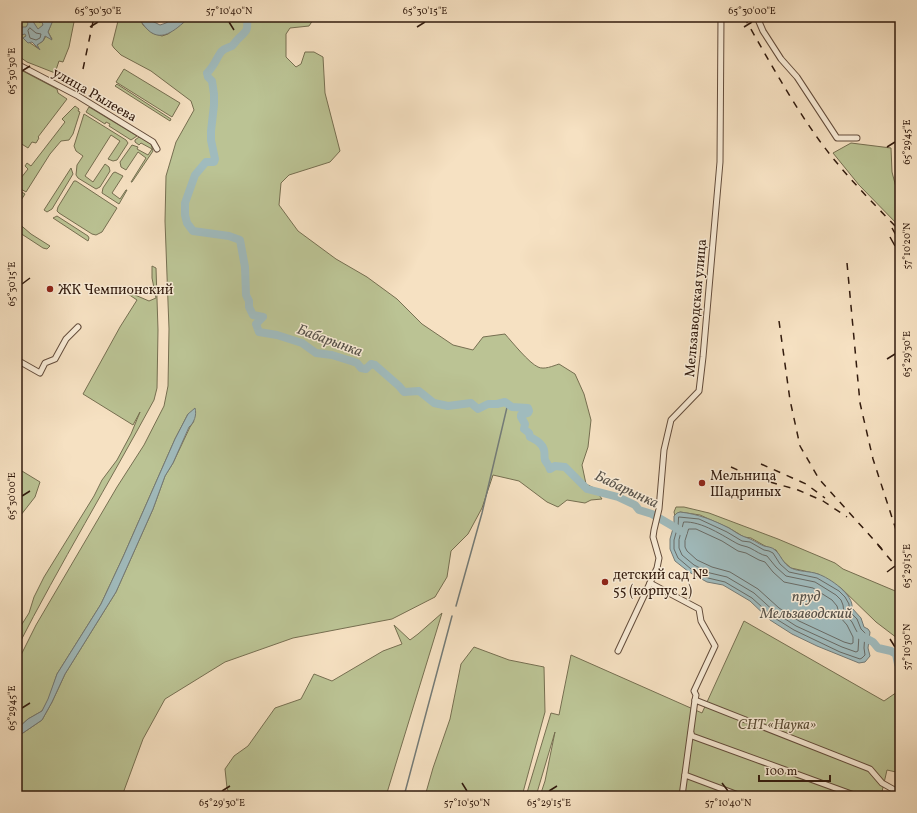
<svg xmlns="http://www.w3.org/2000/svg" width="917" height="813" font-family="Vollkorn,serif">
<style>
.green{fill:#bbc394;stroke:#766f51}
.water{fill:#a0bbbd;stroke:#747b77}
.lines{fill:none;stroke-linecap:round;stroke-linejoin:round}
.shore{stroke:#696b66;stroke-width:1}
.stream{stroke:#747b77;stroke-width:1.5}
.river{stroke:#a0bbbd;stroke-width:8}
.minor-casing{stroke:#634c3b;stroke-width:7}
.minor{stroke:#f9ecd7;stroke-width:5}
.rail{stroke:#321b0e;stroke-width:1.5;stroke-dasharray:7 7;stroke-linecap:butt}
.ticks{fill:none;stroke:#321b0e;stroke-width:1.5}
.poi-dot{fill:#8f2418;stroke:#f9ecd7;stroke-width:1.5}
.labels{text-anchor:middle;stroke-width:3;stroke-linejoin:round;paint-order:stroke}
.street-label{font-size:14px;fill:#321b0e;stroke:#f9ecd7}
.poi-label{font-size:14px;fill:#321b0e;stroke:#f9ecd7;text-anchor:start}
.park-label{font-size:14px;font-style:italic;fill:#5b4d36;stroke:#f9ecd7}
.water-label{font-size:15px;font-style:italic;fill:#58534b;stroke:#f9ecd7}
.neatline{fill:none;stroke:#321b0e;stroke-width:1.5}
.ticks-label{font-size:10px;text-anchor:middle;fill:#321b0e}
</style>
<rect width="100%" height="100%" fill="#f6e1c2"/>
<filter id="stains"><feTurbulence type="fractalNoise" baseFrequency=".005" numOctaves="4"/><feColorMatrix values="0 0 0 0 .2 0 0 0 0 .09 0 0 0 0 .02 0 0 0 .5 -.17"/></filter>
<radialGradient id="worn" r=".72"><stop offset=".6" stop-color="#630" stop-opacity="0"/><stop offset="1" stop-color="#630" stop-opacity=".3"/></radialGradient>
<g class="green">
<polygon points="23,17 34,17 39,22 42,22 43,25 38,30 32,20 26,27 26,36 23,38 39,49 37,45 43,41 46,36 52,39 48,32 54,17 75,17 69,47 63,62 59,61 55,73 27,62 17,55 17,24"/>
<path d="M119,17H139L143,25L152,33L162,36L168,34L190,17H315L309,26L290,28L286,34V57L296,67L301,64L305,52H314L323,57L325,93L340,151L330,162L289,175L281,183L279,205L298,231L336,259L367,277L397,299L422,324L453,345L473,350L483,337L505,334C512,342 529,363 538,367C544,370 553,366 559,364L575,374L584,394L591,420L588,447L582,465L586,484L594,488L602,499L591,500L585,503L567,500L558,507L547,502L519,481L493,475L482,508L468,534L451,551L447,577L435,597L392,619L293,638L225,662L165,699L143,739L122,796H17V737L42,720L52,702L65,674L116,592L153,509L165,476L173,463L190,427L194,421L188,414L175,439L123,557L101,604L57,674L49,699L42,711L28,719L17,729V663L36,625L117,487L144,445L164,406L168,386L169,329L165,221L166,176L176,142L194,110L191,101L151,71L121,55L114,48L112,45Z"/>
<polygon points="17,68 57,89 58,93 67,99 38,137 39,138 36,143 32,142 28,148 17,141"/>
<polygon points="124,69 180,103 172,117 116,82"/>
<polygon points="117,84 171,119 170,121 115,86"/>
<polygon points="75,106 79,109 78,111 80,112 73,134 69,140 61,141 50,154 26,192 21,189 20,191 25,194 18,205 17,183 28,169 25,166 27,163 31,166 65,122 62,119"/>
<polygon points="89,107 137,136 131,140 109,126 110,124 106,122 105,124 86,112"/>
<polygon points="84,114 126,140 128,143 117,160 113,161 108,159 120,141 111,135 85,176 93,182 105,164 109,167 110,171 100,187 96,189 78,178 76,175 77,165 83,156 76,151 74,146"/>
<polygon points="139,137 151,144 153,151 132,182 131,182 146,158 138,152 126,170 121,167 120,162 132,145 138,147 137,149 148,155 152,149 141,143 139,145 135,142 135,140"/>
<polygon points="851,143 891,148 892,172 898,195 900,197 900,227 859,185 833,153"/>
<polygon points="71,168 73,174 52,209 47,212 44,210"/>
<polygon points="115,172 123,176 112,193 120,199 126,190 127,190 119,204 102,193 103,188 113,173"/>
<polygon points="74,181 76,181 117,208 102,232 96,235 92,234 59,213 57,211 58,207"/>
<polygon points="57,216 88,236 89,238 88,241 53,218"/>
<polygon points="17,222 31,234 50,246 47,249 43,248 17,231"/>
<path d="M152,266L156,268L158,330L157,388L154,400C109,483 60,564 17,648V632L29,613L34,597L44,577L94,496L102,480L117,460L131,434L140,412L133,425L83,394L120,327L137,300L128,294V292L149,301L156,298L152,278Z"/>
<polygon points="17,468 40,482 35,497 17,520"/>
<polygon points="676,507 684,507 709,513 778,539 835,563 843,569 900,593 900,664 898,653 897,638 876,622 841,588 818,574 791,568 783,561 776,550 765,546 751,538 744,537 729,528 700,515 680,512 675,516 674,512"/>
<polygon points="442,613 386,796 230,796 227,788 225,769 234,756 248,746 275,708 301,699 314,674 332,681 383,651 402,644 394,625 410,640 418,634"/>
<polygon points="744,621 884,701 900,690 900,758 896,772 887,770 881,796 540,796 545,781 555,732 536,796 526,796 551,713 559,715 571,655 702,713"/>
<polygon points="474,647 509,660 544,667 545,712 522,796 425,796 433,768 450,719 461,664"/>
</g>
<g class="water">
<polygon points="34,17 54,17 54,18 48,32 52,40 45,36 43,41 37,45 40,50 32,42 28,43 23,38 26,36 25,34 21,35 22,27 26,27 28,24 27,22 32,20 38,29 43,25 42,22 39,22"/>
<path d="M139,17H149L152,21L160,25L166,23L175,17H190C178,27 163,44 148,30C144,26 141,22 139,17Z"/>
<path d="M195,408C197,415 194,423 189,427L173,463L165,476L153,509L116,592L65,674L52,702L42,720L17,737V729L28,719L42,711L48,699L57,674L101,604L123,557L175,439L188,414Z"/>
<path d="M680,512C698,514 713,520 729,528C734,531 739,535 745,537C752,539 757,543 764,546C768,547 772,547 775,550C781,555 783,564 791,568C799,572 810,571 818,574C830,578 854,595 852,608L861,618L864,627L868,629L870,632L868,648L870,656L865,662L859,663L817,646L792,634L770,620L750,601L723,585L707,582L689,572L675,561L670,549V539L674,525V516L677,513Z"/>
</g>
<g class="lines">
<g class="shore">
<polygon points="30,28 36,33 41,34 40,38 36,40 30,38 28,31"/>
<polygon points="679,517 699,519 727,532 742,541 750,542 764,550 769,551 773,553 780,564 789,572 817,578 839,591 845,597 849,604 849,611 857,619 861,629 865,633 864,648 865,655 862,658 860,659 840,652 794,630 773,617 752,598 725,582 708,578 691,569 678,558 674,549 674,540 678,526"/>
<path d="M684,522C702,521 723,536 738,544C742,546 746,546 750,548C756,551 761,555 767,556L776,567L786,576L815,582L836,595L841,600L843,605L844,613L852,622L856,630L859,635L858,651L856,652L842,647L796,626L776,613L754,593L727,577L710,573L694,565L682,555L679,548V540Z"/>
<polygon points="689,529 696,529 722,541 738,551 746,553 759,560 765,562 773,572 784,582 813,588 832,600 837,606 840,617 847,625 853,637 853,643 851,644 844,642 799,621 779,608 758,589 730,572 712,567 697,560 687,551 685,547 685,541"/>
</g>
<g class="stream">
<polyline points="456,606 482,513 508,403"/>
<polyline points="404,796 452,616"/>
</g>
<g class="river">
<path d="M247,17C248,30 248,30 238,39C236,41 234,44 232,46C228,48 224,48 221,52C216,59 214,67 207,73L208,77L212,81L214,94V105L211,131V140L215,159L214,162H206L195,175L185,203V215L187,223L193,231L229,236L240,240L245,267L246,295L249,301V307L253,315L263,317L256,324L259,332L277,335L302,343L316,353L332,355L351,361L357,363L361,368L366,369L371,364L375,365L399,386L404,392L419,391L434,403L448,406L471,403L478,409L488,404H497L505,402L512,407L528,408L529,411L528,413L521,415V417L525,424L524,429L529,433L530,437C536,440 542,443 544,450C545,453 544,457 545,460C547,464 549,465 550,469L555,466L565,467L587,489L618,497L635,505L639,510L652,514L683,532"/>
<polyline points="860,635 873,642 878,648 891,651 896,654 898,664 900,667"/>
</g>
<g class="minor-casing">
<g id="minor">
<polyline points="757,17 763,31 781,59 797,77 837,138 857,138"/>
<polyline points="17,18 18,17"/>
<polyline points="17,64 78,96 153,142 157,149"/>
<polyline points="17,360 40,373 45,363 55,359 66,339 78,327"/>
<polyline points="650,583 699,609 701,621 715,646 694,691 696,695 695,700 682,796"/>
<polyline points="618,651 657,568 659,558 653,537 654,530 659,509 664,450 671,420 699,391 703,357 720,162 721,17"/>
<polyline points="695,700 870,769 882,783 898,792 896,796"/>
<polyline points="691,733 692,736 857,796"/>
<polyline points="685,775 741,796"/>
</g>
</g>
<use href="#minor" class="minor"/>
<g class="rail">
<path d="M744,17C768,59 791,101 819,140C843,173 872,202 900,231"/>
<polyline points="83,69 94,17"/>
<polyline points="892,228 900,242"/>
<polyline points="847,263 860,403 873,459 900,542"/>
<polyline points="779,321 790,400 800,446 819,479 882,549"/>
<polyline points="761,464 806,484 825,498"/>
<polyline points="731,467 756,478 798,490 823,501 847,517"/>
<polyline points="878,545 900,571"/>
</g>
</g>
<path class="ticks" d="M229,22L234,30M90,27L98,22M417,27L425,22M744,27L752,22M22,71L30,66M887,147L895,142M890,237L895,246M22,284L30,278M887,359L895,354M22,496L30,491M887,572L895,566M890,639L895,647M22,708L30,703M462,783L467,791M722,783L728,791M222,791L230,786M549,791L557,786"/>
<g class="poi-dot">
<circle cx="50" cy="289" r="4"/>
<circle cx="702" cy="483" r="4"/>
<circle cx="605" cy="582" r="4"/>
</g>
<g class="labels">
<g class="street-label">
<text transform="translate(95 94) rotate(30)" y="5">улица Рылеева</text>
<text transform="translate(695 308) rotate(-85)" y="5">Мельзаводская улица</text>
</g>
<g class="poi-label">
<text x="58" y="294">ЖК Чемпионский</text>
<text x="710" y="480">Мельница<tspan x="710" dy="16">Шадриных</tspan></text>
<text x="613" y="579">детский сад №<tspan x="613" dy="16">55 (корпус 2)</tspan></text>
</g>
<g class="park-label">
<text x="777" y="729">СНТ «Наука»</text>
</g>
<g class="water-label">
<text transform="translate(330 340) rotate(20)" y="5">Бабарынка</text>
<text transform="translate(627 489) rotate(25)" y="5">Бабарынка</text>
<text x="806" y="601">пруд<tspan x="806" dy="17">Мельзаводский</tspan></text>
</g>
</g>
<rect width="917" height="813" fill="none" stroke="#f6e1c2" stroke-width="44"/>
<path d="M759 775v6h71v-6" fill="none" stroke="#321b0e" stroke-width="2"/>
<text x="765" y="775" font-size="12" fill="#321b0e" stroke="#f9ecd7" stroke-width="3" paint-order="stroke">100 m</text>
<rect x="22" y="22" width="873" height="769" class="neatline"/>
<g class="ticks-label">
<text x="98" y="14">65°30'30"E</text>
<text x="229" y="14">57°10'40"N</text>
<text x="425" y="14">65°30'15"E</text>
<text x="752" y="14">65°30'00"E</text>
<text transform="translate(11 71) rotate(-90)" y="4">65°30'30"E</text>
<text transform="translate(906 142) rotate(-90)" y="4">65°29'45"E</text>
<text transform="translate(906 246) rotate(-90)" y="4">57°10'20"N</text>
<text transform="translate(11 284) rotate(-90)" y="4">65°30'15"E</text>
<text transform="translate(906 354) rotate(-90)" y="4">65°29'30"E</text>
<text transform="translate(11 496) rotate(-90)" y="4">65°30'00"E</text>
<text transform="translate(906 566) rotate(-90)" y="4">65°29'15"E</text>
<text transform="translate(906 647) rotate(-90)" y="4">57°10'30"N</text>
<text transform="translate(11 708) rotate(-90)" y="4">65°29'45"E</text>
<text x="222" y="806">65°29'30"E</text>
<text x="467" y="806">57°10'50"N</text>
<text x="549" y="806">65°29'15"E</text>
<text x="728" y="806">57°10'40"N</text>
</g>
<rect width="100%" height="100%" filter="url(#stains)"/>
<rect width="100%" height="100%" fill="url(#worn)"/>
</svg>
